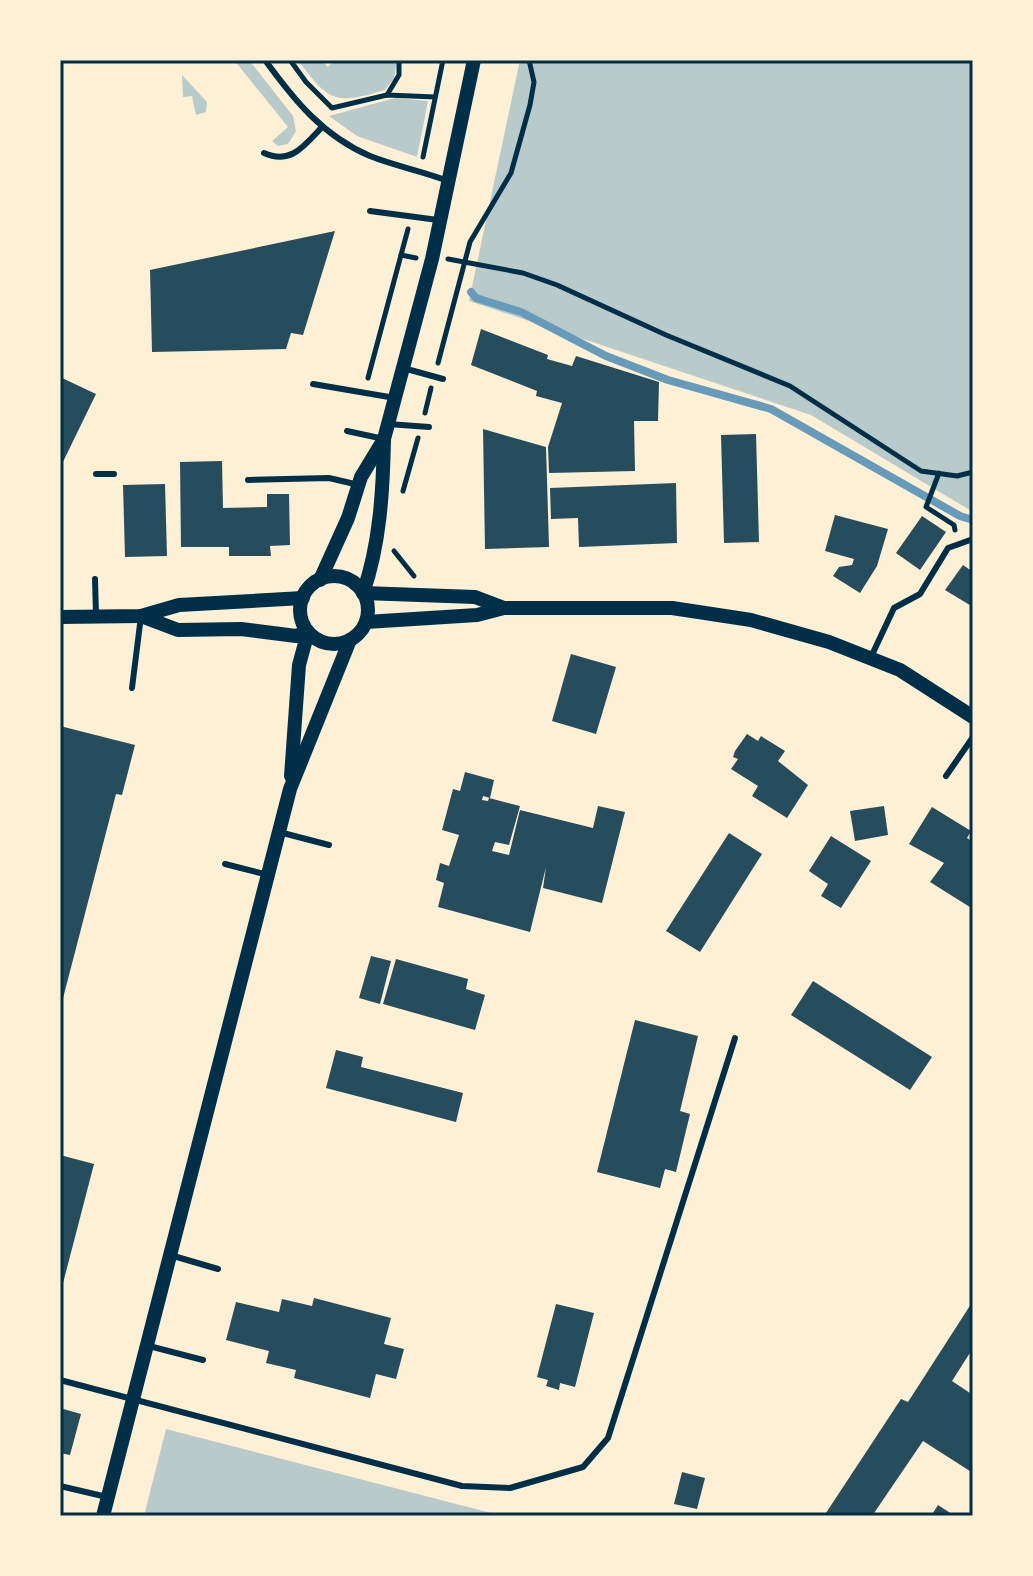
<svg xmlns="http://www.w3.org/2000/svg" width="1033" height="1576" font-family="Manrope,sans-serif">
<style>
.green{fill:#b9caca}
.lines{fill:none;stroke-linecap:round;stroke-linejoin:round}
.stream{stroke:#669bbc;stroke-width:8}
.building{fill:#264d5e}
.path{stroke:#003049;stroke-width:5}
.service{stroke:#003049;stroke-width:6}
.tertiary{stroke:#003049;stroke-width:14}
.neatline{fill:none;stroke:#003049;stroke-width:3}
</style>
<rect width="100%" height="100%" fill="#fdf0d5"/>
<g class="green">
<polygon points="234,60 249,60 293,116 296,131 288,144 278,146 272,141 288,127"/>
<path d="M298,60H321L328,67L334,60H397L394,78L385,90C334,105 329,102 298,60Z"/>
<polygon points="520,60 973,60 973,512 811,415 469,301"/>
<polygon points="182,75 207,102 206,112 196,115 192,96 183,97"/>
<polygon points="395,98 428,101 417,157 357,136 329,116"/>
<polygon points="166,1429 499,1515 558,1516 144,1516"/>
</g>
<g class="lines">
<polyline class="stream" points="471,292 476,298 521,312 606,356 668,380 771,409 960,516 973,520"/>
</g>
<g class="building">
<polygon points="335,231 303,335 291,333 286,349 152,352 150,270"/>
<polygon points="481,329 548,355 547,359 572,366 576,356 659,382 658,421 634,421 635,471 549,473 548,447 562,403 536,396 537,391 471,365"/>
<polygon points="60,377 96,394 60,468"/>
<polygon points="483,429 546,447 549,547 485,549"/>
<polygon points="756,434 759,542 724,543 721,435"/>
<polygon points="222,461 223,508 267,507 267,494 289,494 290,545 270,546 271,556 229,556 229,547 181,547 180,462"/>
<polygon points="676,483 677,543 579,547 578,518 551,519 550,488"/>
<polygon points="165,484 167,556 125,557 123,485"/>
<polygon points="835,515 888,529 877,566 860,593 833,576 839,567 852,565 854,559 825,551"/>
<polygon points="922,516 946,532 920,570 896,553"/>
<polygon points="963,565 973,572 973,607 945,590"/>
<polygon points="571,654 616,667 596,734 552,721"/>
<polygon points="60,726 135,745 122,795 116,794 61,1006"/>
<polygon points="747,734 758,741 761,736 785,751 778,761 808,785 787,818 752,796 758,786 731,769 738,759 733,757 735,751"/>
<polygon points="465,772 494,780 490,798 483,796 482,800 488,801 489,798 520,806 509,845 495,842 492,851 509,855 520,810 593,828 598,806 625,812 602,903 543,888 546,867 530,932 438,907 444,883 436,880 440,863 449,866 459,835 442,830 453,789 460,791"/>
<polygon points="884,806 888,835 855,841 850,811"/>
<polygon points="932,807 971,831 967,838 973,842 973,909 930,882 944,863 909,844"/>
<polygon points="729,833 762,854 700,952 666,931"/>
<polygon points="831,836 871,861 841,908 821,896 828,884 809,871"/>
<polygon points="371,956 391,961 380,1004 359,998"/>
<polygon points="396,959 468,979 466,989 485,995 475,1030 383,1004"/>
<polygon points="813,981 932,1057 910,1090 791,1015"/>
<polygon points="635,1020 698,1036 680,1111 690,1114 676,1172 665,1169 660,1188 597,1172"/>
<polygon points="336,1050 363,1057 361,1067 463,1093 456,1122 326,1088"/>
<polygon points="60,1155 94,1164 61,1291 60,1291"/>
<polygon points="314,1298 391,1318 384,1344 404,1349 396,1379 376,1374 370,1398 294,1378 296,1370 266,1363 269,1351 226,1340 236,1302 279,1312 282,1299 312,1306"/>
<polygon points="973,1301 973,1348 952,1381 973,1395 973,1473 923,1441 872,1516 824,1516 901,1399 908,1402"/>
<polygon points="556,1304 594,1313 575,1387 560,1383 559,1390 546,1386 548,1380 537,1377"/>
<polygon points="60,1408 81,1414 70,1455 60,1453"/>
<polygon points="682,1472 705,1478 697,1509 674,1504"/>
<polygon points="938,1505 955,1516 931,1516"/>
</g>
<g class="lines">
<g class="path">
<polyline points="290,60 306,82 332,108 387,95 435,97"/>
<polyline points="387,95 399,75 399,60"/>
<polyline points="423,157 443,60"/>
<polyline points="401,255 416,258"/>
<polyline points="448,259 523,273 557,285 666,335 790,386 921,471 957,476 973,472"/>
<polyline points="438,363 470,242 511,173 530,105 534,82 529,60"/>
<polyline points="368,378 408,229"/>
<polyline points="425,413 431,388"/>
<polyline points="939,473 926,507 954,525 955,530"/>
<polyline points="403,491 418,438"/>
<polyline points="394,551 414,576"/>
</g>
<g class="service">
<path d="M265,60C294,100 323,136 370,156C395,166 422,171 448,181"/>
<path d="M264,153C291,165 304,146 322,127"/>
<polyline points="370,211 438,220"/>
<polyline points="403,368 443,379"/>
<polyline points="313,384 395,398"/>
<polyline points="388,424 429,427"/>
<polyline points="347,431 384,439"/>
<polyline points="96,474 114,474"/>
<polyline points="248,480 329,478 359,485"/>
<polyline points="95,579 96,615"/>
<polyline points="871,657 894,608 920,594 948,548 973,539"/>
<polyline points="132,688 141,616"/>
<polyline points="946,776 973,737"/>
<polyline points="279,832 329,845"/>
<polyline points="225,864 268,875"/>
<polyline points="170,1255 218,1269"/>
<polyline points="149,1346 203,1360"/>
<polyline points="60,1380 462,1486 510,1488 583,1467 608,1438 735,1038"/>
<polyline points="60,1486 107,1497"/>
</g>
<g class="tertiary">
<circle cx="334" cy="610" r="34"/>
<polyline points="320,580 348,518 361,477 384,439 432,259 474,60"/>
<path d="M363,593C380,545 383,490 384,439"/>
<polyline points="363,593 475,597 504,608"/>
<polyline points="141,616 178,630 241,629 296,636 308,632"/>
<polyline points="60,617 141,616 179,605 303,598"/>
<polyline points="366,622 477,615 504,608 672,608 751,620 829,642 900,670 973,717"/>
<polyline points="291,776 299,665 308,632"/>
<polyline points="103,1516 290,789 350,640"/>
</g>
</g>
<rect width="1033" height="1576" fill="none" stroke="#fdf0d5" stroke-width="124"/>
<rect x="62" y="62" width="909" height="1452" class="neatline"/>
</svg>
